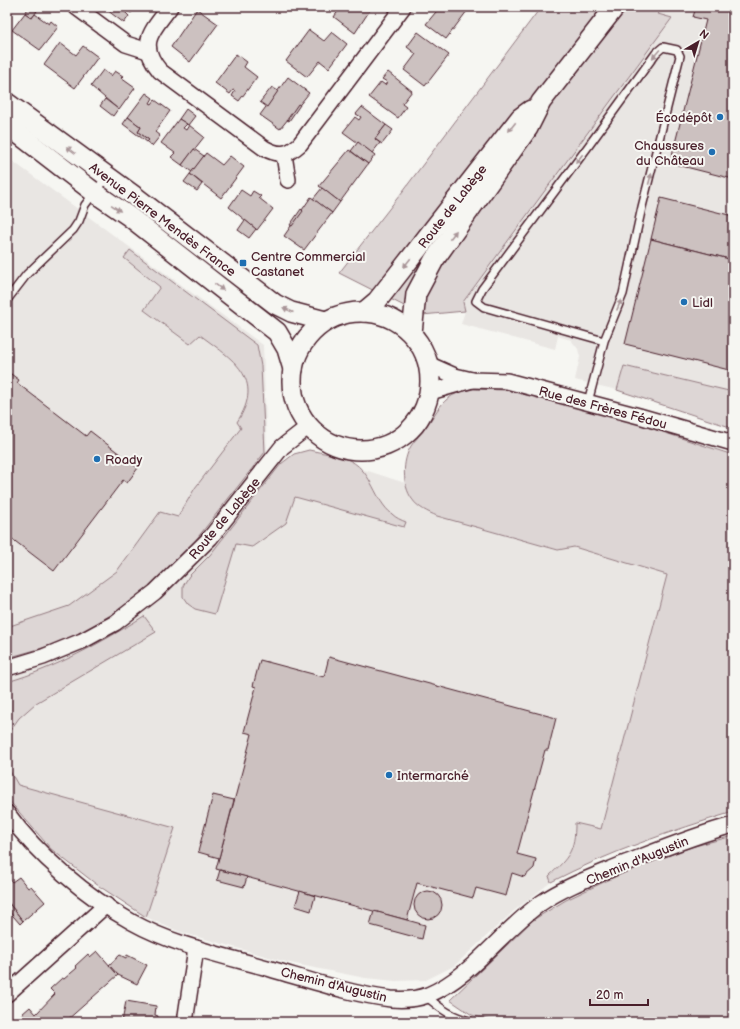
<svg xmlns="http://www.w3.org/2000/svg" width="740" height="1029" font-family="'Balsamiq Sans',sans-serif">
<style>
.built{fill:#e9e6e3}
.green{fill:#ddd6d5;stroke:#947a80}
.building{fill:#ccc1c0;stroke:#4a1f2b}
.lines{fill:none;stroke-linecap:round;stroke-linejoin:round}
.service-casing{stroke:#4a1f2b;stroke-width:10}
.minor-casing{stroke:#4a1f2b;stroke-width:18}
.tertiary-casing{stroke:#4a1f2b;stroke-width:22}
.service{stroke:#f6f6f2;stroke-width:7}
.minor{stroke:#f6f6f2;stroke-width:15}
.tertiary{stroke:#f6f6f2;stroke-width:19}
.oneway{fill:#a99598}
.poi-dot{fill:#1f6fb2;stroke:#f6f6f2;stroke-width:1.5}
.labels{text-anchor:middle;stroke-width:4;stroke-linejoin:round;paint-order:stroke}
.poi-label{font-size:13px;fill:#4a1f2b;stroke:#f6f6f2;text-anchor:start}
.street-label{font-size:13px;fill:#4a1f2b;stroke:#f6f6f2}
</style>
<rect width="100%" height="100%" fill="#f6f6f2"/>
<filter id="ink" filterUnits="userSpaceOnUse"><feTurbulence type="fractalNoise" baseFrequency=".025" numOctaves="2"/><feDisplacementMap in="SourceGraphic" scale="8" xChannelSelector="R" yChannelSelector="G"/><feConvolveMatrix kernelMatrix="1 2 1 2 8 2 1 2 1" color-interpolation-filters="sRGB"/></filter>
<g filter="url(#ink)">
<g class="built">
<polygon points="664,7 733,7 733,392 624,366 617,390 575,380 580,357 578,349 571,340 558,336 555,349 461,324 465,311 463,302 672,18 658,14"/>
<polygon points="7,157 263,345 267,451 280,464 294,454 328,455 350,461 362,469 405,483 411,499 422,509 437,516 558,550 574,547 667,575 601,829 575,823 572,852 549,876 551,882 515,910 454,966 426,980 395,981 365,978 290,963 180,932 146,917 96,884 51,849 7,798"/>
</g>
<g class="green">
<polygon points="541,7 664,7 658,14 672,18 463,302 465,311 422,315 339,273 403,191"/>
<path d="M130,250L257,345L261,366L265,452L191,546L161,577L122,608L86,630L53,645L7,658V627L69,606L117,571L160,512L178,517L195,488L241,428L237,422C266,378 232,359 200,335L190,344L144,310L160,287L124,258Z"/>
<polygon points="624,366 733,392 733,428 617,390"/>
<path d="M474,389L505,390L549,400L638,424L733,455V812C671,831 609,852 551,882L549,876C569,857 575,851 575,823L601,829L667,575L574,547L558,550L437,516C428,512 418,508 412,499C402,485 402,461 411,446C415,439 422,434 426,427C442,404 444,394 474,389Z"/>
<path d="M309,450C322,453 339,455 351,461C373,473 374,500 392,514C396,518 401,520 406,522L404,527L295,497L286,523L252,547L236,544L215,614L195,609L188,604L183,597V586L189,576L210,555L281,464L294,454Z"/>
<path d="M144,616L156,632L36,703L19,718L7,735V682C56,668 101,643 144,616Z"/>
<polygon points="7,766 18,785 175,828 146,917 96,884 51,849 7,798"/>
<polygon points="733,836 733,1022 495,1022 472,1015 450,1000 533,920 566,900 625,872 691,847"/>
</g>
<g class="building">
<polygon points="29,7 37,11 32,18 25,13"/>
<polygon points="103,7 136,7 131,13 127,10 125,12 129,16 124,23"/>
<polygon points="341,7 372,7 355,33 334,17"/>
<polygon points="440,7 470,7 446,39 426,24"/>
<polygon points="696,7 733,7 733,179 670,163 706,20 693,17"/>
<polygon points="197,9 218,24 190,62 171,47"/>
<polygon points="25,13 32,18 35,14 49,24 51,21 58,27 40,50 12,30"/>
<polygon points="309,30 324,41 332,32 347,44 329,68 320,61 307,77 286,61"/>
<polygon points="418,32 449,55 425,86 404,70 416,54 407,47"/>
<polygon points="60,43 76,55 83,46 98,57 75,88 44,65"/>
<polygon points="236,54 247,62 244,67 257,77 239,101 232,96 235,91 233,90 230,94 215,83"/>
<polygon points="103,70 111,76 115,71 123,76 121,78 135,88 119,110 91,86"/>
<polygon points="388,72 412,91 402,104 406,107 398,118 369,97 381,82 385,85 387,82 382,79"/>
<polygon points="288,77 309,93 280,129 260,115"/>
<polygon points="272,87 278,91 267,107 260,102"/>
<polygon points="146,93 153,98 150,103 152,104 155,100 170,111 155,132 160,136 152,146 147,142 149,140 138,132 141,127 128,117"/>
<polygon points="105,99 118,109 113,116 100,106"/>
<polygon points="298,104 300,105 289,121 287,120"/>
<polygon points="362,107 386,125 375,139 380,143 372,153 343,132 355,117 359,120 361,117 356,114"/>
<polygon points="186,109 195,116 188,125 179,119"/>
<polygon points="128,117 141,127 138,132 149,140 147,142 123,124"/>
<polygon points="179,119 187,124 183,128 186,130 189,125 204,137 182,165 171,157 175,153 161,143"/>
<polygon points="386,125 393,130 382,144 375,139"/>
<polygon points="358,142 375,155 368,164 351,151"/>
<polygon points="194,149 204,156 192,172 182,165"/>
<polygon points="349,150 368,164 340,202 319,186"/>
<polygon points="206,153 222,165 230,156 244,167 221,198 190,174"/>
<polygon points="190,174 202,184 197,191 184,182"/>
<polygon points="322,188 340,202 332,213 313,199"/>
<polygon points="241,190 250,196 253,191 261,196 259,198 273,209 257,230 229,207"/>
<polygon points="311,197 332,213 304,250 284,236"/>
<polygon points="661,198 733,216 733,260 651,239"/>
<polygon points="301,209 303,211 292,226 290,225"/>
<polygon points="245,220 256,229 249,238 238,230"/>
<polygon points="651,239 733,260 733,371 625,344"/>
<polygon points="7,371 19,380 17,383 86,436 90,431 138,468 127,483 123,480 54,571 7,535"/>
<polygon points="329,657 556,718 548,750 545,750 517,854 536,859 534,868 524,877 512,873 506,896 476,888 473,898 417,883 407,920 216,869 252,734 244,732 256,687 253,686 260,660 324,677"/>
<polygon points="213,795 234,800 219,858 198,852"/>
<polygon points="220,870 247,877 244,887 217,880"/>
<polygon points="7,876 12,882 19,877 28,888 31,886 45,902 23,921 7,901"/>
<polygon points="300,891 315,896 311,911 295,906"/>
<circle cx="428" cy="905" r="14"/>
<polygon points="7,901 23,921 20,924 7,909"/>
<polygon points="374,911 425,925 422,939 370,925"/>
<polygon points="97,951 118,975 66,1021 62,1017 56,1022 14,1021 30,1007 36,1014 55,994 50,989 62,978 64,979 77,968 75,966 88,954 90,957"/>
<polygon points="120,955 126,958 127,955 147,965 137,984 118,975 109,965"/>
<polygon points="126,1001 156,1006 155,1015 158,1016 157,1022 122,1022"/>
</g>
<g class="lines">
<g class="service-casing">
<g id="service">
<polyline points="7,300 27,274 73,230 79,221 85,205 107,176"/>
<polyline points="588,402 604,341 623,294 642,207 680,56 677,50 663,47 656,53 587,148 482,289 476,301 484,307 604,341"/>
<path d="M426,996C442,1010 452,1017 473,1022"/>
</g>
</g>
<g class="minor-casing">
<g id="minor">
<polyline points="76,7 126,44 148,51"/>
<path d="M170,7C152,31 137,43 160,71L264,148C279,156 287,156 300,144L403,7"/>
<polyline points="284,155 288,180"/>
<polyline points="428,364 455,376 472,380 507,381 639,416 733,443"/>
<polyline points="430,392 472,380"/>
<polyline points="7,668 43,657 82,641 115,623 155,592 210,538 282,447 309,426"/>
<path d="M7,813C37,855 87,897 132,922C175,946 226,956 274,970C309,980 355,995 391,999C403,1000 417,999 428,995C473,976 501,931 541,903C566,886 595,876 623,864C659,850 695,835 733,825"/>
<polyline points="7,994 106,905"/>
<polyline points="185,1022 196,948"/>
</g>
</g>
<g class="tertiary-casing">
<g id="tertiary">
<polyline points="7,103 137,198 275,304 291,312 325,321"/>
<polyline points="7,125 95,193 130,217 277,332 287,349 293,369"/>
<circle cx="361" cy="381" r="69"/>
<polyline points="364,312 377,301 392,282 520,118 531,110"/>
<polyline points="412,333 416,294 434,260 528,128 541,102 615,7"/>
</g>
</g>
<use href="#service" class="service"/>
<use href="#minor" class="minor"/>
<use href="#tertiary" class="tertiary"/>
</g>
<defs><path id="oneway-solid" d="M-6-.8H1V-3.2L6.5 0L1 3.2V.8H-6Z"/></defs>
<g class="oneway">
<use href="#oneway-solid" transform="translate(656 54) rotate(131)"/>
<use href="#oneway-solid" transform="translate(512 127) rotate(128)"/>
<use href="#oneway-solid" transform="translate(71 150) rotate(-144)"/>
<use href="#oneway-solid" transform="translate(579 159) rotate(127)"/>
<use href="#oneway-solid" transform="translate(650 179) rotate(-75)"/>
<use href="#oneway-solid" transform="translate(116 208) rotate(35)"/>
<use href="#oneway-solid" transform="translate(453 235) rotate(-53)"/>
<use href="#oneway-solid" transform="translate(407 263) rotate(128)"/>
<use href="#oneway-solid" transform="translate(219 287) rotate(38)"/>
<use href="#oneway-solid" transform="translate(619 305) rotate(-67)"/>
<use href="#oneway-solid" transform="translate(288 310) rotate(-156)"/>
</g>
</g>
<g class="poi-dot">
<circle cx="720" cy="117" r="4"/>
<circle cx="712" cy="152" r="4"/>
<rect x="239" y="259" width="8" height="8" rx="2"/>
<circle cx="684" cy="302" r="4"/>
<circle cx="97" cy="459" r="4"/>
<circle cx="389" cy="775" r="4"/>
</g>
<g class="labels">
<g class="poi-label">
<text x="712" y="122" text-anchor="end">Écodépôt</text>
<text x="704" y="150" text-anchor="end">Chaussures<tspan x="704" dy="15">du Château</tspan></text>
<text x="251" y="261">Centre Commercial<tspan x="251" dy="15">Castanet</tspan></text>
<text x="692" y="307">Lidl</text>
<text x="105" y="464">Roady</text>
<text x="397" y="780">Intermarché</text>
</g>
<g class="street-label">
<text transform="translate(452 206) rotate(-52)" y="5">Route de Labège</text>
<text transform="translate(163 219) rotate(37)" y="5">Avenue Pierre Mendès France</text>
<text transform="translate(603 407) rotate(15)" y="5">Rue des Frères Fédou</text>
<text transform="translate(224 518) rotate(-50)" y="5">Route de Labège</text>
<text transform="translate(637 860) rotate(-22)" y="5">Chemin d'Augustin</text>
<text transform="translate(334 984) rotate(14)" y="5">Chemin d'Augustin</text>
</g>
</g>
<rect width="740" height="1029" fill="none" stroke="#f6f6f2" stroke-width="24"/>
<rect x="12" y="12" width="716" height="1005" fill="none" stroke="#4a1f2b" stroke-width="1.5" filter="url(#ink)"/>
<g transform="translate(698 42) rotate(38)" stroke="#f6f6f2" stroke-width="3" paint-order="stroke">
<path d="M0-3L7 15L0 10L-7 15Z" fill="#4a1f2b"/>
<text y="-6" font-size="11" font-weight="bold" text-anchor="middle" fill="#4a1f2b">N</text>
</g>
<path d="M590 999v6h58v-6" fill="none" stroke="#4a1f2b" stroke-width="2"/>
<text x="596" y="999" font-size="12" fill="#4a1f2b" stroke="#f6f6f2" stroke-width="3" paint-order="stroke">20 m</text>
</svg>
